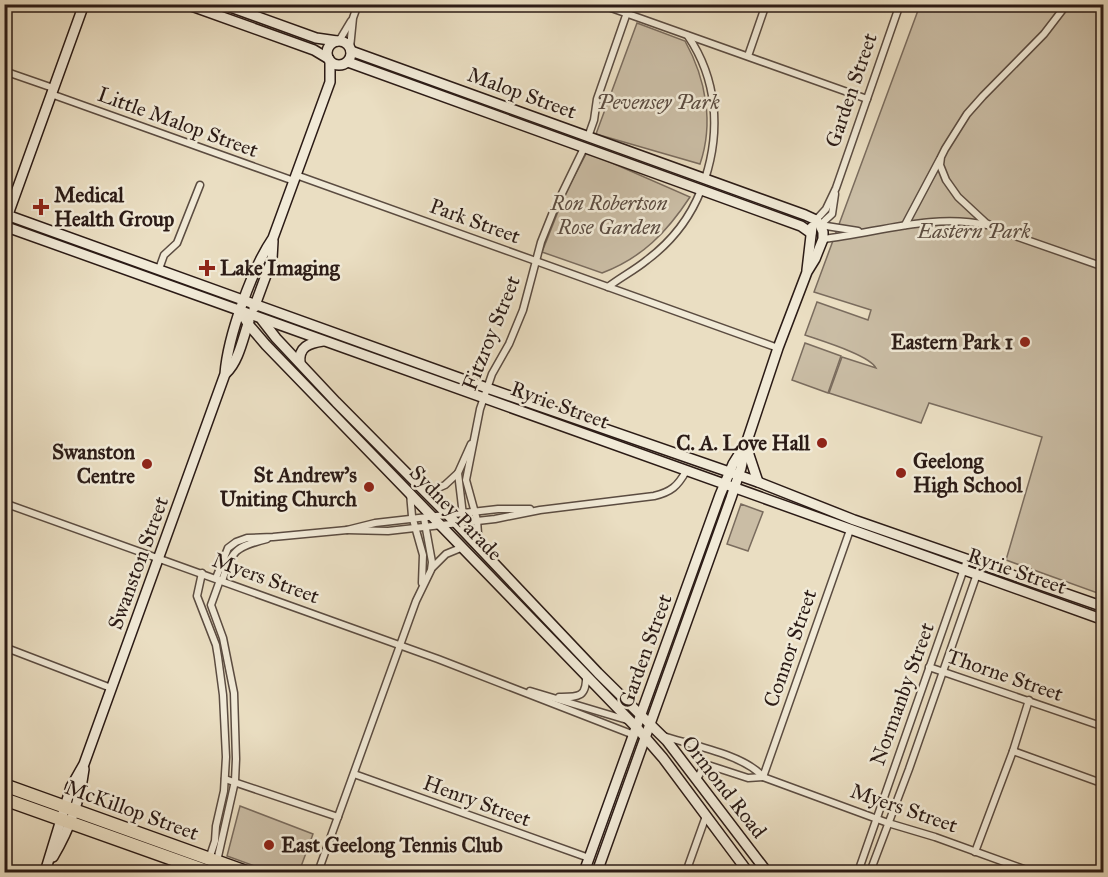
<svg xmlns="http://www.w3.org/2000/svg" width="1108" height="877" font-family="'IM FELL Great Primer',serif">
<style>
.green{fill:#cabda5;stroke:#7a6c5e;stroke-width:1.5}
.lines{fill:none;stroke-linecap:round;stroke-linejoin:round}
.street-casing{stroke:#5b4c41;stroke-width:9}
.secondary-casing{stroke:#2b1b16;stroke-width:12}
.highway-casing{stroke:#2b1b16;stroke-width:15}
.street{stroke:#f1ead7;stroke-width:6}
.secondary{stroke:#f1ead7;stroke-width:9}
.highway{stroke:#eadec2;stroke-width:12}
.poi-dot{fill:#8f2418;stroke:#f1ead7;stroke-width:2}
.labels{text-anchor:middle;stroke-width:5;stroke-linejoin:round;paint-order:stroke}
.street-label{font-size:21px;fill:#2b1b16;stroke:#f1ead7}
.park-label{font-size:21px;font-style:italic;fill:#5b4c41;stroke:#f1ead7}
.poi-label{font-size:21px;font-weight:bold;fill:#2b1b16;stroke:#f1ead7;text-anchor:start}
</style>
<rect width="100%" height="100%" fill="#eadec2"/>
<filter id="stains"><feTurbulence type="fractalNoise" baseFrequency=".00333" numOctaves="4"/><feColorMatrix values="0 0 0 0 .2 0 0 0 0 .09 0 0 0 0 .02 0 0 0 .5 -.17"/></filter>
<radialGradient id="worn" r=".72"><stop offset=".6" stop-color="#630" stop-opacity="0"/><stop offset="1" stop-color="#630" stop-opacity=".3"/></radialGradient>
<g class="green">
<path d="M920,5H1103V595L1006,560L1042,437L929,403L921,423L829,393L842,357L876,368C869,355 822,341 805,335L817,302L868,320L871,310L814,292Z"/>
<path d="M637,23L685,41C706,79 714,123 700,164L596,134Z"/>
<path d="M587,152L690,197C667,232 642,258 602,273L542,252L565,194Z"/>
<polygon points="805,343 841,356 828,393 792,380"/>
<polygon points="741,504 763,512 748,551 727,544"/>
<polygon points="240,806 313,834 299,872 271,872 227,856"/>
</g>
<g class="lines">
<g class="street-casing">
<g id="street">
<polyline points="600,4 867,99"/>
<polyline points="1067,4 1044,34 983,96 967,114 945,149 941,157 940,165 946,180 958,197 986,223 1004,232 1104,267"/>
<path d="M688,36C717,79 721,130 705,179"/>
<polyline points="339,41 351,21"/>
<polyline points="350,48 353,18 358,4"/>
<polyline points="748,56 766,4"/>
<polyline points="4,71 53,88"/>
<polyline points="51,94 294,181"/>
<polyline points="588,137 594,120 597,99 630,4"/>
<polyline points="296,175 778,348"/>
<polyline points="816,220 826,209 836,188 900,4"/>
<polyline points="820,225 858,231"/>
<polyline points="820,225 832,214 835,194"/>
<polyline points="905,225 940,159"/>
<path d="M823,239C877,233 932,213 987,225"/>
<polyline points="159,269 164,255 177,243 200,185"/>
<path d="M608,287C621,277 635,270 647,260C671,242 690,218 701,190"/>
<polyline points="410,493 412,516 423,555 422,583"/>
<polyline points="427,493 445,485 458,473"/>
<polyline points="4,503 438,659 634,735"/>
<polyline points="463,515 458,473 471,444"/>
<path d="M347,530L388,531L495,519L540,510L654,496C671,492 678,486 686,471"/>
<polyline points="479,548 477,520 466,480 480,409 492,374 509,344 523,310 541,242 553,212 584,148"/>
<polyline points="432,568 446,554 463,547"/>
<polyline points="202,573 197,596 216,645 218,657 223,695 226,757 224,791 216,826 215,841 209,859"/>
<polyline points="216,578 228,548 236,542 247,538 273,537 347,530 375,523 498,509 530,509"/>
<path d="M222,581C232,550 235,547 267,539"/>
<polyline points="4,647 111,688"/>
<polyline points="929,667 1104,727"/>
<polyline points="530,691 627,720"/>
<path d="M559,697C578,697 587,698 586,675"/>
<path d="M663,736C691,745 745,755 763,777L888,823L935,837L1032,872"/>
<polyline points="1013,751 1104,784"/>
<polyline points="354,774 589,858"/>
<polyline points="763,777 850,530"/>
<polyline points="225,779 338,817"/>
<polyline points="697,779 703,768 708,765 748,778 763,777"/>
<polyline points="975,852 1013,751 1029,700"/>
<polyline points="217,861 235,781 236,759 234,693 223,638 211,605 220,580"/>
<polyline points="318,872 416,601 431,570 432,562 424,518"/>
<polyline points="686,872 706,816"/>
<polyline points="858,872 967,560"/>
<polyline points="870,872 909,769 978,571"/>
</g>
</g>
<g class="secondary-casing">
<g id="secondary">
<polyline points="186,4 314,50 329,59"/>
<polyline points="222,4 316,38 337,41"/>
<circle cx="339" cy="53" r="12"/>
<polyline points="351,51 805,215 816,220 820,225 823,232 823,239 815,259 807,272 778,348 746,444 741,468 731,498 597,872"/>
<polyline points="348,62 801,226 811,233"/>
<polyline points="4,214 487,388 758,482 854,520 1104,607"/>
<polyline points="6,220 84,4"/>
<polyline points="4,226 1104,620"/>
<polyline points="807,270 812,227"/>
<polyline points="254,308 272,259 273,241"/>
<polyline points="241,312 248,324 266,345 637,728 663,758 748,872"/>
<polyline points="262,320 276,338 336,402 455,522 598,673 667,741 767,872"/>
<path d="M300,363C298,347 309,343 323,341"/>
<path d="M226,373C239,361 243,337 249,321"/>
<polyline points="746,446 758,482"/>
<path d="M53,857C69,830 80,800 84,769"/>
<path d="M45,872L71,787L84,764L225,374C228,336 252,269 273,238L330,82V62"/>
<polyline points="584,872 720,495 733,464 743,448"/>
</g>
</g>
<g class="highway-casing">
<g id="highway">
<polyline points="4,785 246,872"/>
<polyline points="4,799 209,872"/>
</g>
</g>
<use href="#street" class="street"/>
<use href="#secondary" class="secondary"/>
<use href="#highway" class="highway"/>
</g>
<g class="poi-dot">
<path d="M38 198h6v6h6v6h-6v6h-6v-6h-6v-6h6z"/>
<path d="M204 259h6v6h6v6h-6v6h-6v-6h-6v-6h6z"/>
<circle cx="1025" cy="342" r="6"/>
<circle cx="822" cy="443" r="6"/>
<circle cx="147" cy="464" r="6"/>
<circle cx="901" cy="473" r="6"/>
<circle cx="369" cy="487" r="6"/>
<circle cx="269" cy="845" r="6"/>
</g>
<g class="labels">
<g class="street-label">
<text transform="translate(851 90) rotate(-71)" y="7">Garden Street</text>
<text transform="translate(522 93) rotate(20)" y="7">Malop Street</text>
<text transform="translate(178 122) rotate(20)" y="7">Little Malop Street</text>
<text transform="translate(475 221) rotate(20)" y="7">Park Street</text>
<text transform="translate(491 333) rotate(-68)" y="7">Fitzroy Street</text>
<text transform="translate(560 405) rotate(20)" y="7">Ryrie Street</text>
<text transform="translate(456 513) rotate(46)" y="7">Sydney Parade</text>
<text transform="translate(138 563) rotate(-70)" y="7">Swanston Street</text>
<text transform="translate(1017 571) rotate(19)" y="7">Ryrie Street</text>
<text transform="translate(266 578) rotate(20)" y="7">Myers Street</text>
<text transform="translate(790 648) rotate(-71)" y="7">Connor Street</text>
<text transform="translate(645 651) rotate(-70)" y="7">Garden Street</text>
<text transform="translate(1005 675) rotate(19)" y="7">Thorne Street</text>
<text transform="translate(902 694) rotate(-70)" y="7">Normanby Street</text>
<text transform="translate(724 787) rotate(52)" y="7">Ormond Road</text>
<text transform="translate(477 801) rotate(20)" y="7">Henry Street</text>
<text transform="translate(904 808) rotate(19)" y="7">Myers Street</text>
<text transform="translate(132 810) rotate(20)" y="7">McKillop Street</text>
</g>
<g class="park-label">
<text x="658" y="109">Pevensey Park</text>
<text x="609" y="210">Ron Robertson<tspan x="609" dy="24">Rose Garden</tspan></text>
<text x="974" y="238">Eastern Park</text>
</g>
<g class="poi-label">
<text x="54" y="202">Medical<tspan x="54" dy="24">Health Group</tspan></text>
<text x="220" y="275">Lake Imaging</text>
<text x="1013" y="349" text-anchor="end">Eastern Park 1</text>
<text x="810" y="450" text-anchor="end">C. A. Love Hall</text>
<text x="135" y="459" text-anchor="end">Swanston<tspan x="135" dy="24">Centre</tspan></text>
<text x="913" y="468">Geelong<tspan x="913" dy="24">High School</tspan></text>
<text x="357" y="482" text-anchor="end">St Andrew's<tspan x="357" dy="24">Uniting Church</tspan></text>
<text x="281" y="852">East Geelong Tennis Club</text>
</g>
</g>
<rect width="1108" height="877" fill="none" stroke="#eadec2" stroke-width="24"/>
<rect x="6" y="6" width="1096" height="865" fill="none" stroke="#2b1b16" stroke-width="3"/>
<rect x="12" y="12" width="1084" height="853" fill="none" stroke="#2b1b16" stroke-width="1.5"/>
<rect width="100%" height="100%" filter="url(#stains)"/>
<rect width="100%" height="100%" fill="url(#worn)"/>
</svg>
